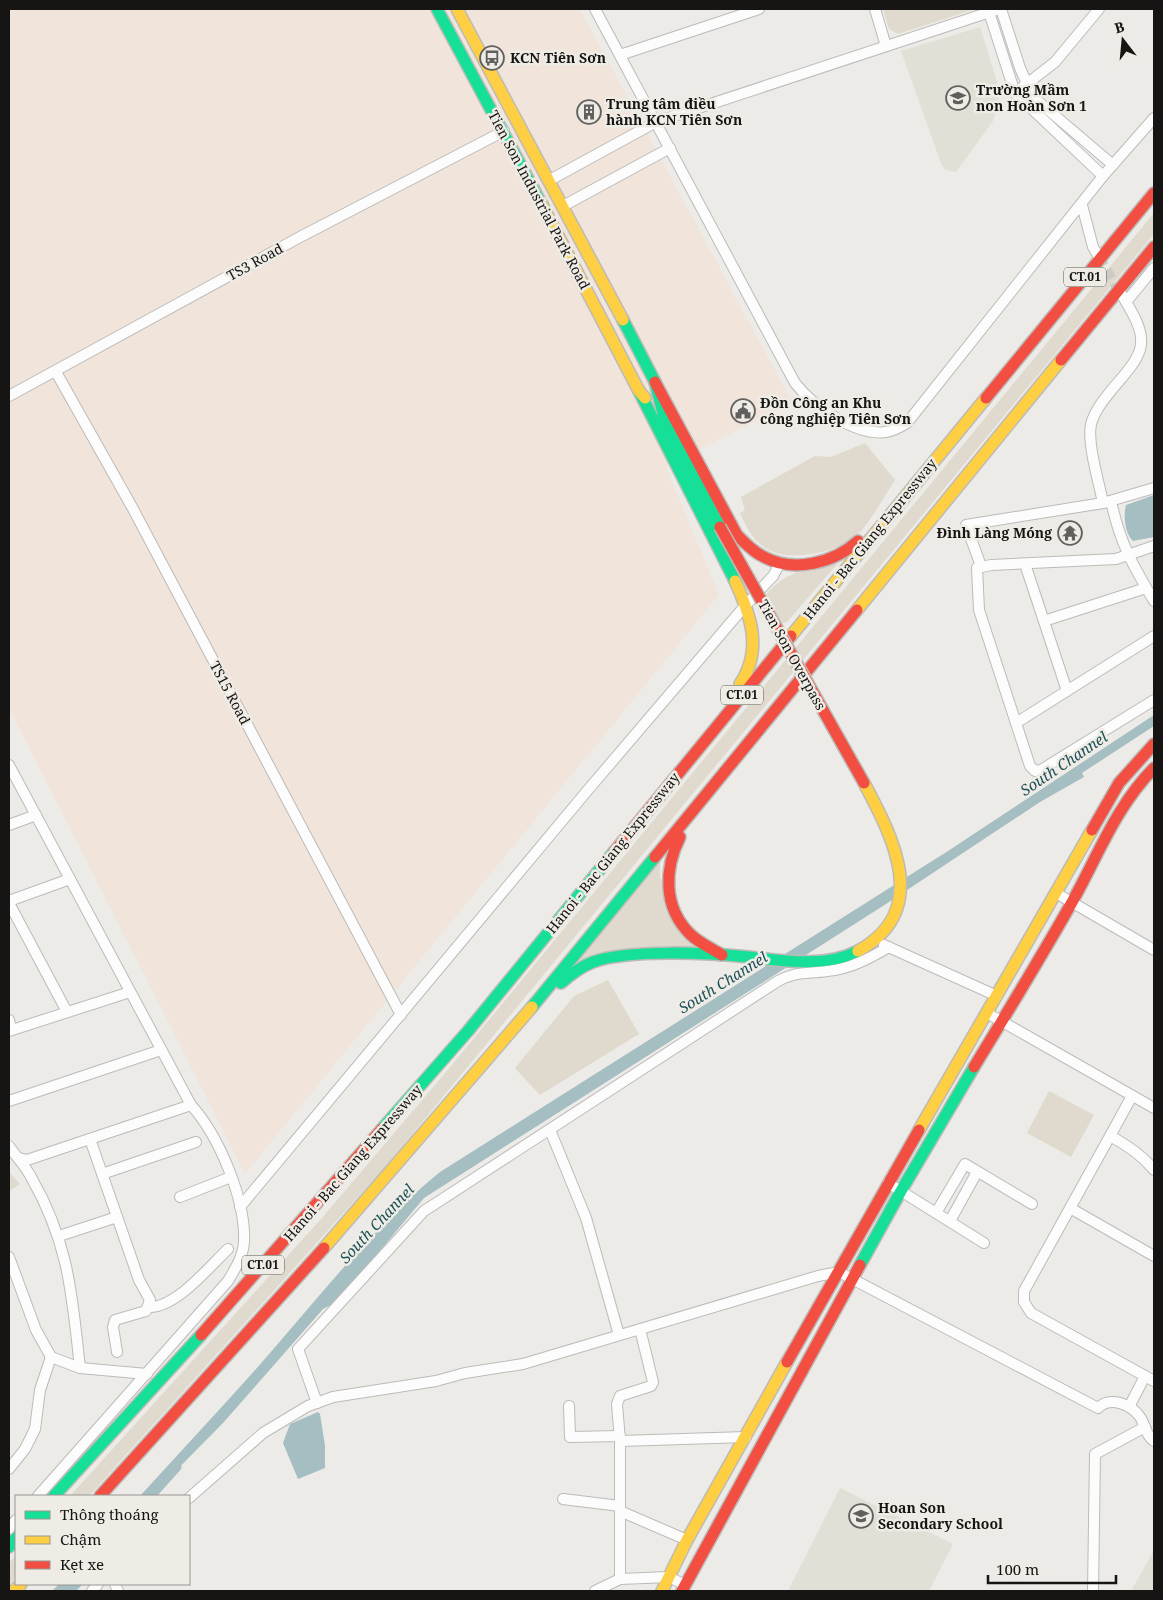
<svg xmlns="http://www.w3.org/2000/svg" width="1163" height="1600" font-family="'Noto Serif',serif">
<style>
.built{fill:#e2dfd6}
.industrial{fill:#f0e4db}
.green{fill:#dfdacd}
.water{fill:#a5bec2}
.lines{fill:none;stroke-linecap:round;stroke-linejoin:round}
.canal{stroke:#a5bec2;stroke-width:9}
.street-tunnel{stroke:#cdcbc8;stroke-width:10;stroke-dasharray:10 5;stroke-linecap:butt}
.street-casing{stroke:#bcbbb8;stroke-width:12}
.fast-casing{stroke:#bcbbb8;stroke-width:14}
.slow-casing{stroke:#bcbbb8;stroke-width:14}
.jam-casing{stroke:#bcbbb8;stroke-width:14}
.street{stroke:#fcfcfc;stroke-width:10}
.fast{stroke:#16e098;stroke-width:11}
.slow{stroke:#ffcf43;stroke-width:11}
.jam{stroke:#f24e42;stroke-width:11}
.jam-bridge-casing{stroke:#bcbbb8;stroke-width:14;stroke-linecap:butt}
.jam-bridge{stroke:#f24e42;stroke-width:11}
.labels{text-anchor:middle;stroke-width:5;stroke-linejoin:round;paint-order:stroke}
.shield{fill:#efece6;stroke:#575652;stroke-width:1}
.shield-label{font-size:12px;font-weight:bold;fill:#161513}
.poi-label{font-size:14px;font-weight:bold;fill:#161513;stroke:#efece6;text-anchor:start}
.street-label{font-size:14px;fill:#161513;stroke:#efece6}
.water-label{font-size:15px;font-style:italic;fill:#1c5159;stroke:#efece6}
</style>
<rect width="100%" height="100%" fill="#edebe8"/>
<g class="built">
<polygon points="980,27 1000,91 998,104 993,121 956,172 946,170 942,166 901,51"/>
<polygon points="840,1488 953,1544 929,1591 788,1591"/>
<polygon points="1154,1550 1154,1591 1131,1591"/>
</g>
<polygon class="industrial" points="9,9 580,9 792,402 666,467 719,595 245,1174 9,708"/>
<g class="green">
<polygon points="883,9 975,9 898,34 889,29"/>
<polygon points="1154,213 1154,234 386,1166 89,1496 70,1496 321,1219 446,1072"/>
<path d="M865,443L895,480C884,497 874,516 861,531C844,552 790,563 767,549C753,541 746,527 740,513L745,510L741,497L815,456L831,457Z"/>
<path d="M838,563L787,622L780,624L764,597C787,570 804,570 838,563Z"/>
<polygon points="660,857 660,877 697,950 579,961"/>
<polygon points="608,980 639,1034 540,1095 515,1068 574,996"/>
<polygon points="1049,1091 1094,1115 1071,1157 1027,1133"/>
<polygon points="9,1172 20,1184 9,1191"/>
<polygon points="16,1555 16,1577 9,1586 9,1563"/>
</g>
<g class="water">
<path d="M1154,495V537L1133,541C1125,534 1123,515 1126,505Z"/>
<path d="M1154,715V726L1082,773L1084,777L1040,802L886,904L424,1198L337,1302L323,1309L223,1423L151,1496H140C187,1444 236,1393 282,1339C332,1281 381,1220 440,1172L948,851Z"/>
<polygon points="318,1412 320,1414 325,1446 325,1468 298,1479 283,1443 290,1424"/>
<polygon points="59,1584 83,1584 76,1591 52,1591"/>
</g>
<g class="lines">
<polyline class="canal" points="151,1496 177,1467"/>
<polyline class="street-tunnel" points="1099,257 1120,293"/>
<g class="street-casing">
<g id="street">
<path d="M595,9L795,383C813,406 855,436 886,432C894,431 900,427 907,423L1103,176L1154,118"/>
<polyline points="875,9 886,46"/>
<polyline points="988,9 1015,93 1103,176"/>
<polyline points="1001,9 1020,68 1033,97 1113,165"/>
<polyline points="620,55 759,9"/>
<polyline points="1015,93 1055,62 1099,9"/>
<polyline points="550,180 656,122 999,9"/>
<polyline points="1082,205 1093,247 1099,257"/>
<polyline points="563,206 670,148"/>
<polyline points="1126,302 1154,268"/>
<polyline points="56,372 132,507 401,1015"/>
<polyline points="9,396 300,237 504,131"/>
<path d="M1111,501C1120,543 1132,564 1154,601"/>
<path d="M1103,503C1099,482 1087,444 1091,424C1099,394 1139,369 1141,344C1143,328 1130,309 1122,295"/>
<polyline points="1154,546 1116,559 991,565 977,568 979,610 1030,766 1035,771 1041,770 1154,700"/>
<polyline points="1025,564 1067,691"/>
<polyline points="981,566 966,525 1103,503 1154,488"/>
<polyline points="1044,621 1146,588"/>
<polyline points="1016,723 1154,636"/>
<path d="M9,765L191,1105C219,1136 246,1200 244,1242C243,1257 235,1269 228,1281L38,1496"/>
<polyline points="9,825 36,815"/>
<polyline points="1056,893 1154,950"/>
<polyline points="9,901 70,879"/>
<polyline points="9,903 67,1012"/>
<polyline points="884,945 997,996"/>
<polyline points="987,1013 1154,1108"/>
<polyline points="9,1020 11,1030"/>
<polyline points="9,1031 130,992"/>
<polyline points="9,1101 161,1050"/>
<polyline points="550,1130 586,1218 619,1335"/>
<polyline points="1110,1136 1132,1096"/>
<polyline points="90,1139 139,1280 150,1300 146,1311 115,1320 113,1327 117,1352"/>
<path d="M9,1146C16,1157 25,1165 31,1177C69,1243 72,1295 80,1368"/>
<polyline points="19,1158 27,1160 191,1105"/>
<path d="M1154,1170C1142,1155 1127,1145 1110,1136L1024,1291V1302L1031,1313L1154,1381"/>
<polyline points="102,1174 196,1142"/>
<polyline points="888,1183 984,1243"/>
<polyline points="180,1197 231,1177"/>
<polyline points="240,1207 587,791 744,607 773,576 780,563"/>
<polyline points="1070,1208 1154,1256"/>
<polyline points="936,1213 965,1164 1032,1204"/>
<polyline points="950,1221 977,1172"/>
<polyline points="59,1236 117,1217"/>
<polyline points="9,1257 36,1330 51,1357 80,1368 147,1374"/>
<path d="M149,1307C176,1308 210,1266 228,1249"/>
<path d="M317,1403L298,1349L424,1211L778,981C797,971 807,974 827,971C850,969 870,958 889,947"/>
<polyline points="569,1406 570,1437 620,1436"/>
<polyline points="1129,1407 1145,1376"/>
<polyline points="620,1441 746,1437"/>
<polyline points="9,1469 25,1449 35,1429 40,1390 51,1357"/>
<path d="M189,1498L263,1433L308,1406L333,1397L436,1381L465,1373L523,1364L818,1276L839,1272L1098,1408C1110,1396 1131,1404 1140,1417C1145,1424 1146,1436 1154,1441"/>
<polyline points="563,1499 620,1506"/>
<polyline points="620,1511 687,1540"/>
<polyline points="9,1529 16,1520"/>
<polyline points="620,1579 620,1441 617,1404 620,1396 651,1386 653,1382 640,1329"/>
<polyline points="115,1584 118,1591"/>
<polyline points="92,1591 98,1584"/>
<polyline points="595,1591 620,1579 669,1577 685,1585"/>
<polyline points="1093,1591 1095,1454 1145,1427"/>
</g>
</g>
<g class="fast-casing">
<g id="fast">
<polyline points="437,9 542,205"/>
<polyline points="623,320 655,382 665,421 720,527"/>
<polyline points="639,391 735,581"/>
<path d="M561,983C571,974 580,967 593,962C629,949 709,953 749,957C783,961 826,968 858,951"/>
<polyline points="532,1007 655,857"/>
<polyline points="382,1129 468,1031 614,852"/>
<polyline points="860,1265 901,1191 974,1067"/>
<polyline points="54,1496 201,1335"/>
<polyline points="9,1547 16,1538"/>
</g>
</g>
<g class="slow-casing">
<g id="slow">
<polyline points="457,9 623,320"/>
<polyline points="542,205 639,391 645,398"/>
<path d="M735,581C751,616 763,650 740,684"/>
<polyline points="857,610 1061,360"/>
<polyline points="791,636 986,398"/>
<path d="M858,951C931,911 894,839 864,783"/>
<polyline points="919,1130 1092,830"/>
<polyline points="324,1248 532,1007"/>
<polyline points="14,1591 21,1584"/>
<polyline points="662,1591 687,1540 787,1362"/>
</g>
</g>
<g class="jam-casing">
<g id="jam">
<polyline points="1061,360 1154,247"/>
<path d="M655,382L737,535C745,543 753,552 764,557C794,573 834,563 858,541"/>
<polyline points="986,398 1154,193"/>
<polyline points="1092,830 1119,783 1154,744"/>
<path d="M680,837C664,869 663,907 690,934C699,943 711,948 722,955"/>
<polyline points="614,852 791,636"/>
<polyline points="655,857 857,610"/>
<path d="M974,1067C1007,1013 1040,959 1071,904C1097,858 1116,806 1154,768"/>
<polyline points="201,1335 382,1129"/>
<polyline points="787,1362 919,1130"/>
<polyline points="100,1496 324,1248"/>
<polyline points="682,1591 860,1265"/>
</g>
</g>
<use href="#street" class="street"/>
<use href="#fast" class="fast"/>
<use href="#slow" class="slow"/>
<use href="#jam" class="jam"/>
<g class="jam-bridge-casing">
<polyline id="jam-bridge" points="720,527 864,783"/>
</g>
<use href="#jam-bridge" class="jam-bridge"/>
</g>
<defs>
<g id="bus-ring" transform="scale(1.25)"><circle r="9.5" fill="#efece6" stroke="#61605e" stroke-width="1.5"/><path d="M-5-6H5V4H4V6H2V4H-2V6H-4V4H-5ZM-3.5-4V0h7V-4ZM-3.5 1.2v1.5H-2V1.2ZM2 1.2v1.5H3.5V1.2Z" fill="#61605e"/></g>
<g id="school-ring" transform="scale(1.25)"><circle r="9.5" fill="#efece6" stroke="#61605e" stroke-width="1.5"/><path d="M0-5L7-2L0 1L-7-2ZM-4 1L0 2.5L4 1V4Q0 6-4 4Z" fill="#61605e"/></g>
<g id="building-ring" transform="scale(1.25)"><circle r="9.5" fill="#efece6" stroke="#61605e" stroke-width="1.5"/><path d="M-4-6H4V6H1V3H-1V6H-4ZM-2.5-4.3h1.7v1.8h-1.7ZM.8-4.3h1.7v1.8H.8ZM-2.5-1h1.7V.8h-1.7ZM.8-1h1.7V.8H.8Z" fill="#61605e"/></g>
<g id="civic-ring" transform="scale(1.25)"><circle r="9.5" fill="#efece6" stroke="#61605e" stroke-width="1.5"/><path d="M-.6-6.5H3V-4.5H.6V-3L4-1V1h2V6H-6V1h2V-1L-.6-3ZM-1.2 2.5V6h2.4V2.5Z" fill="#61605e"/></g>
<g id="temple-ring" transform="scale(1.25)"><circle r="9.5" fill="#efece6" stroke="#61605e" stroke-width="1.5"/><path d="M0-6L5-2H3V0L6.5 2.5H4V6H1.5V3h-3V6H-4V2.5H-6.5L-3 0V-2H-5Z" fill="#61605e"/></g>
</defs>
<g fill-rule="evenodd">
<use href="#bus-ring" x="492" y="58"/>
<use href="#school-ring" x="958" y="98"/>
<use href="#building-ring" x="589" y="112"/>
<use href="#civic-ring" x="743" y="411"/>
<use href="#temple-ring" x="1070" y="533"/>
<use href="#school-ring" x="861" y="1516"/>
</g>
<g class="labels">
<g class="shield">
<rect x="1064" y="267.5" width="42" height="19" rx="4"/>
<rect x="721" y="685.5" width="42" height="19" rx="4"/>
<rect x="242" y="1255.5" width="42" height="19" rx="4"/>
</g>
<g class="shield-label">
<text x="1085" y="281">CT.01</text>
<text x="742" y="699">CT.01</text>
<text x="263" y="1269">CT.01</text>
</g>
<g class="poi-label">
<text x="510" y="63">KCN Tiên Sơn</text>
<text x="976" y="95">Trường Mầm<tspan x="976" dy="16">non Hoàn Sơn 1</tspan></text>
<text x="606" y="109">Trung tâm điều<tspan x="606" dy="16">hành KCN Tiên Sơn</tspan></text>
<text x="760" y="408">Đồn Công an Khu<tspan x="760" dy="16">công nghiệp Tiên Sơn</tspan></text>
<text x="1052" y="538" text-anchor="end">Đình Làng Móng</text>
<text x="878" y="1513">Hoan Son<tspan x="878" dy="16">Secondary School</tspan></text>
</g>
<g class="street-label">
<text transform="translate(539 200) rotate(62)" y="5">Tien Son Industrial Park Road</text>
<text transform="translate(255 262) rotate(-29)" y="5">TS3 Road</text>
<text transform="translate(870 539) rotate(-51)" y="5">Hanoi - Bac Giang Expressway</text>
<text transform="translate(792 655) rotate(61)" y="5">Tien Son Overpass</text>
<text transform="translate(230 693) rotate(62)" y="5">TS15 Road</text>
<text transform="translate(613 853) rotate(-51)" y="5">Hanoi - Bac Giang Expressway</text>
<text transform="translate(353 1163) rotate(-49)" y="5">Hanoi - Bac Giang Expressway</text>
</g>
<g class="water-label">
<text transform="translate(1064 764) rotate(-34)" y="5">South Channel</text>
<text transform="translate(723 983) rotate(-32)" y="5">South Channel</text>
<text transform="translate(377 1224) rotate(-47)" y="5">South Channel</text>
</g>
</g>
<rect width="1163" height="1600" fill="none" stroke="#161513" stroke-width="20"/>
<rect x="15" y="1495" width="175" height="90" fill="#efece6" stroke="#989692"/>
<rect x="25" y="1511" width="25" height="8" fill="#16e098" stroke="#989692"/>
<text x="60" y="1520" font-size="15" fill="#161513">Thông thoáng</text>
<rect x="25" y="1536" width="25" height="8" fill="#ffcf43" stroke="#989692"/>
<text x="60" y="1545" font-size="15" fill="#161513">Chậm</text>
<rect x="25" y="1561" width="25" height="8" fill="#f24e42" stroke="#989692"/>
<text x="60" y="1570" font-size="15" fill="#161513">Kẹt xe</text>
<g transform="translate(1123 40) rotate(344)" stroke="#efece6" stroke-width="4" paint-order="stroke">
<path d="M0-4L9 19L0 12L-9 19Z" fill="#161513"/>
<text y="-8" font-size="14" font-weight="bold" text-anchor="middle" fill="#161513">B</text>
</g>
<path d="M988 1575v8h128v-8" fill="none" stroke="#161513" stroke-width="2.5"/>
<text x="996" y="1575" font-size="15" fill="#161513" stroke="#efece6" stroke-width="4" paint-order="stroke">100 m</text>
</svg>
